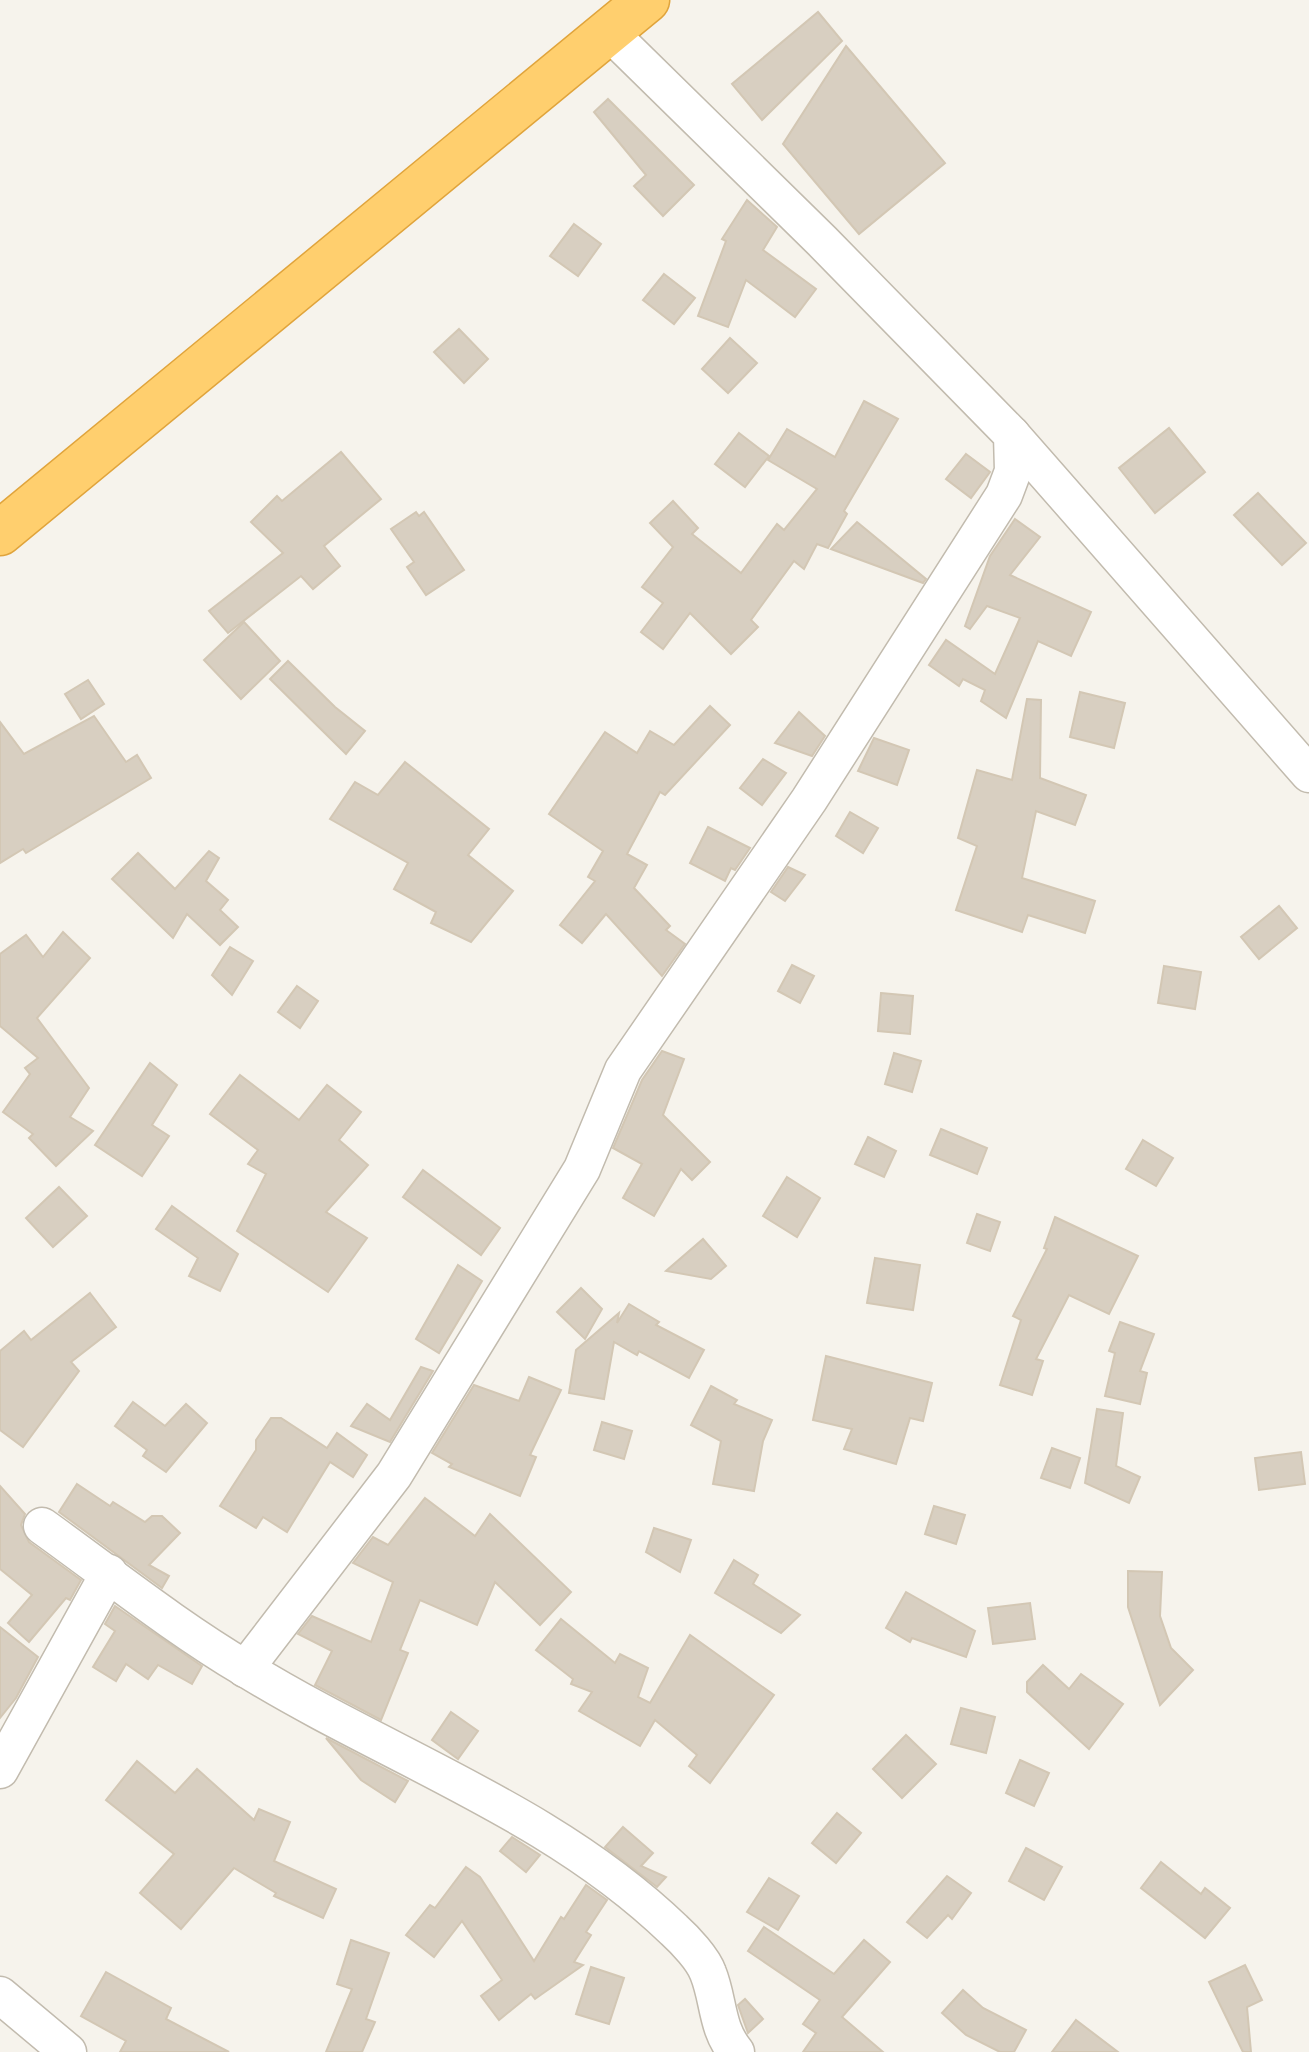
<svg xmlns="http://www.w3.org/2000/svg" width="1309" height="2052" font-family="Mulish,sans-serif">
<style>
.building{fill:#d8cfc1;stroke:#d3c7b4;stroke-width:2}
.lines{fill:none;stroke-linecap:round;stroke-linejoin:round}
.minor-casing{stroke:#c2bbae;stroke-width:39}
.highway-casing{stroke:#e0a43c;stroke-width:47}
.minor{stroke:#fff;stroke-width:36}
.highway{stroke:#ffcf6e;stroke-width:44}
</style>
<rect width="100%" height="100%" fill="#f6f3ec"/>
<g class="building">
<polygon points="818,12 842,41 762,120 732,84"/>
<polygon points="846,46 945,163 859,234 783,144"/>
<polygon points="608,99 694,185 663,216 634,186 646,175 594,112"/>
<polygon points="747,200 777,227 763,250 816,289 795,317 746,280 728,327 698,316 726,241 722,239"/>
<polygon points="574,224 601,244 578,276 550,256"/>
<polygon points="664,274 695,298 674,324 643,300"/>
<polygon points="459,329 488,359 464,383 434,352"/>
<polygon points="730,338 757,363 728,393 702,369"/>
<polygon points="864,401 898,419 844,511 847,514 828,548 817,544 804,569 794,561 751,620 758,627 731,654 690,613 663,649 641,632 663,603 642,587 673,547 650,523 673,501 698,528 692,534 741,573 777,524 784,530 817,489 768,460 787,429 835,457"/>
<polygon points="1169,428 1205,472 1155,513 1119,468"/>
<polygon points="739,433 769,456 745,487 715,464"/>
<polygon points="341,452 381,499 324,546 340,566 313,589 301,576 228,633 209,611 283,553 251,522 277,496 282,501"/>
<polygon points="966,454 990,472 971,498 946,479"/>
<polygon points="1258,493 1306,543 1282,565 1234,515"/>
<polygon points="416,512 419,516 424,512 464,570 426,595 407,567 414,562 391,529"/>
<polygon points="1015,519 1040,537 1010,575 1091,612 1071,656 1038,641 1006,718 981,701 985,690 963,679 959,686 929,665 946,640 995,674 1020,618 987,606 970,629 965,626 990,556"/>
<polygon points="857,522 926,579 923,583 831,549"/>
<polygon points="244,622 280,661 241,699 204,660"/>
<polygon points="288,661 335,707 365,731 346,754 270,679"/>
<polygon points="88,680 104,704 81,719 65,694"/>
<polygon points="1080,692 1125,703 1114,748 1070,737"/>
<polygon points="1027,699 1041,700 1040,778 1086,795 1075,825 1036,811 1022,878 1095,901 1085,933 1028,915 1022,932 956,910 977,846 958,838 977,770 1012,780"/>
<polygon points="710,706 730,725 665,795 660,792 627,854 647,865 634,888 670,926 666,930 685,944 662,976 606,914 582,943 560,925 595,881 588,877 603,851 549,814 605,732 637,753 650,731 674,745"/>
<polygon points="799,712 825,736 812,756 775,743"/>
<polygon points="94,716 126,762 137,755 151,778 26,853 23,849 0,863 0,722 24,754"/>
<polygon points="874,738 909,750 897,785 858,771"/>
<polygon points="763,759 786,773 762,805 740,788"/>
<polygon points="405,762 489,829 468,855 513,891 471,942 431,923 436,912 394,889 408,863 330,819 355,782 378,795"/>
<polygon points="850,812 878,828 863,853 836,836"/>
<polygon points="708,827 750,848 735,870 731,868 725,881 690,863"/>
<polygon points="209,851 219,858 206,881 228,900 220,910 238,927 220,945 187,914 173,938 112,879 138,853 175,889"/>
<polygon points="788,867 805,875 785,901 771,892"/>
<polygon points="1279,906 1297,928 1259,959 1241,937"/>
<polygon points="63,932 90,958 37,1018 89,1088 70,1117 93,1131 56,1166 29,1138 33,1134 3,1112 30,1074 25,1068 38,1058 0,1026 0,954 26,935 43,957"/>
<polygon points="230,947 253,961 232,995 212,975"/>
<polygon points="792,965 814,976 800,1003 778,991"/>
<polygon points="1164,966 1201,972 1195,1009 1158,1003"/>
<polygon points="297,986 318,1001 300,1028 278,1012"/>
<polygon points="881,993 913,996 910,1034 878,1031"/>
<polygon points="662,1051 684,1059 663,1115 710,1162 692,1180 681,1169 654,1216 623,1198 642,1164 613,1148 642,1080"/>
<polygon points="894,1053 921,1061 912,1092 885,1084"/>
<polygon points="150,1063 177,1085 152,1125 169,1136 142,1176 95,1145"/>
<polygon points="240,1075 299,1120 327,1085 361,1112 339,1140 368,1165 326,1212 367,1238 328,1292 237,1231 266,1174 248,1164 258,1150 210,1114"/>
<polygon points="941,1129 987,1148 977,1174 930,1155"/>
<polygon points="868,1137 896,1151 884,1177 855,1164"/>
<polygon points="1143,1140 1173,1158 1156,1186 1126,1169"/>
<polygon points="423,1170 500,1228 481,1255 403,1197"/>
<polygon points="787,1177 820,1198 797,1237 763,1216"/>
<polygon points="59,1187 87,1216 53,1247 26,1218"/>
<polygon points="172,1206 238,1254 220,1291 189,1276 198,1258 156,1229"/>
<polygon points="977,1214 1000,1222 990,1251 967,1243"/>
<polygon points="1055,1217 1138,1256 1109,1314 1069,1295 1036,1359 1043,1361 1032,1395 1000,1385 1021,1320 1013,1316 1047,1249 1044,1248"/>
<polygon points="703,1239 726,1266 711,1279 666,1271"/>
<polygon points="875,1258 920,1265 913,1310 867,1303"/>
<polygon points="458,1265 482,1281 439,1353 416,1339"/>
<polygon points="581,1288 602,1309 585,1339 557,1312"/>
<polygon points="90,1293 116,1327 71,1362 79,1371 23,1447 0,1430 0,1351 24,1331 31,1340"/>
<polygon points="629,1304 659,1322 656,1325 704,1350 689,1378 639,1351 637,1355 614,1342 604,1399 569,1393 576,1350 619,1313 617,1323"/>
<polygon points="1120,1322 1154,1334 1140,1371 1147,1373 1140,1404 1105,1396 1115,1353 1109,1351"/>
<polygon points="826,1356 932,1383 923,1421 910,1418 896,1464 844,1449 852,1429 813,1420"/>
<polygon points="421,1367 433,1371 390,1442 351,1426 367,1404 390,1420"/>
<polygon points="529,1377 561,1390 530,1455 536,1457 520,1496 449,1467 452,1464 432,1453 474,1385 519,1401"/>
<polygon points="711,1386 737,1400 734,1404 772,1420 763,1441 754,1491 713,1484 721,1441 691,1425"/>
<polygon points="133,1402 165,1426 186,1404 207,1423 166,1472 143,1456 147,1450 115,1426"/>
<polygon points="1097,1409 1123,1413 1116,1466 1140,1477 1129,1503 1085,1483"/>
<polygon points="271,1418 281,1418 327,1448 337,1433 367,1455 353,1477 330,1462 287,1532 263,1517 256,1528 220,1506 256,1450 256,1440"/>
<polygon points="602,1422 632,1431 624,1459 594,1450"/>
<polygon points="1052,1448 1080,1458 1070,1488 1041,1478"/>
<polygon points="1301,1452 1305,1484 1259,1490 1255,1458"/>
<polygon points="77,1484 110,1506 113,1502 145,1522 152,1516 162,1516 180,1533 149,1565 169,1576 162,1588 59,1512"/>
<polygon points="0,1486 25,1514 21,1525 29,1542 81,1580 70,1600 66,1598 29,1642 8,1623 32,1595 0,1569"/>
<polygon points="425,1498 475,1536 490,1514 571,1592 540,1625 495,1582 477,1625 420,1600 400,1650 408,1653 381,1720 315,1685 332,1651 298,1634 312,1616 371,1642 393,1582 353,1563 373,1537 388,1545"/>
<polygon points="934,1506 965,1515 956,1544 925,1534"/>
<polygon points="654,1528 691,1540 680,1572 646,1552"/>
<polygon points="734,1560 758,1575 753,1584 800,1615 781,1633 715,1593"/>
<polygon points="1128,1571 1162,1572 1160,1616 1171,1648 1193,1670 1160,1705 1128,1607"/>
<polygon points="906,1592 975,1631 966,1657 912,1638 910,1642 886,1628"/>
<polygon points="1030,1603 1035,1639 993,1644 988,1608"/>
<polygon points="115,1606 202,1666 192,1684 158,1665 148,1679 126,1664 116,1681 93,1667 115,1631 105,1624"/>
<polygon points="561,1619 615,1663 620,1654 648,1668 638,1697 650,1703 690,1635 774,1695 710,1783 689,1766 697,1755 655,1720 640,1746 579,1711 592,1692 571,1684 573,1679 536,1650"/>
<polygon points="0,1627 38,1657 16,1698 0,1718"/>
<polygon points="1043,1665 1069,1689 1081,1674 1123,1704 1089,1749 1027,1692 1027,1682"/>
<polygon points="961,1708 995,1717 986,1753 951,1744"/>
<polygon points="451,1712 478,1731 458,1759 432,1740"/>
<polygon points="906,1735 936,1764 902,1798 873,1769"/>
<polygon points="326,1738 408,1781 395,1802 361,1780"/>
<polygon points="1020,1760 1049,1773 1034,1806 1006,1793"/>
<polygon points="137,1761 175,1793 197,1769 254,1820 259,1809 290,1822 274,1861 336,1889 323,1918 274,1896 276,1893 234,1868 181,1929 140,1893 174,1854 106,1800"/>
<polygon points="837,1813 861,1833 836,1863 812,1843"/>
<polygon points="623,1827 653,1853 641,1866 666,1877 657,1887 605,1847"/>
<polygon points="512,1837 540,1855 526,1872 500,1851"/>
<polygon points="1026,1848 1062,1867 1044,1900 1009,1881"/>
<polygon points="1161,1862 1201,1894 1205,1888 1230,1908 1205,1938 1141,1888"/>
<polygon points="466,1867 480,1877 534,1961 561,1917 564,1919 586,1885 607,1900 586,1932 591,1935 574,1962 583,1965 535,1999 531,1994 499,2020 481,1996 502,1980 462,1921 434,1957 406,1935 430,1905 435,1908"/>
<polygon points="947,1876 971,1893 952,1919 948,1915 927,1938 907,1922"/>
<polygon points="769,1878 799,1896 778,1930 747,1912"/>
<polygon points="764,1927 834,1974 864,1940 890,1962 842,2017 883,2052 803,2052 816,2033 803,2024 820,2000 748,1951"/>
<polygon points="351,1940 389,1953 366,2019 375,2022 362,2052 326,2052 352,1989 337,1984"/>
<polygon points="1245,1965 1262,2000 1247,2007 1251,2052 1243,2052 1209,1982"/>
<polygon points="591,1967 624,1978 609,2024 576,2014"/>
<polygon points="106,1972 171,2008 166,2019 229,2052 120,2052 126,2041 81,2016"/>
<polygon points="963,1990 983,2008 1026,2030 1014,2052 1000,2052 966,2035 942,2013"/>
<polygon points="745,1999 763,2019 748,2033 738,2005"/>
<polygon points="1076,2020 1118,2052 1052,2052"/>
</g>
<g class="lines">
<g class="minor-casing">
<g id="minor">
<polyline points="1012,435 1309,774"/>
<path d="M42,1526C109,1574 175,1627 246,1669C389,1757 552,1812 674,1930C685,1940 703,1959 708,1973C719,2000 716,2028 736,2052"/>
<polyline points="245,1669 394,1475 582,1169 623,1070 809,800 1004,495 1013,471 1012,435 822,241 609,32"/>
<polyline points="0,1770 109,1573"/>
<polyline points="0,1995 68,2052"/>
</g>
</g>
<g class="highway-casing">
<polyline id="highway" points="0,533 647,0"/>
</g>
<use href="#minor" class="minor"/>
<use href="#highway" class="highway"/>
</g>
</svg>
